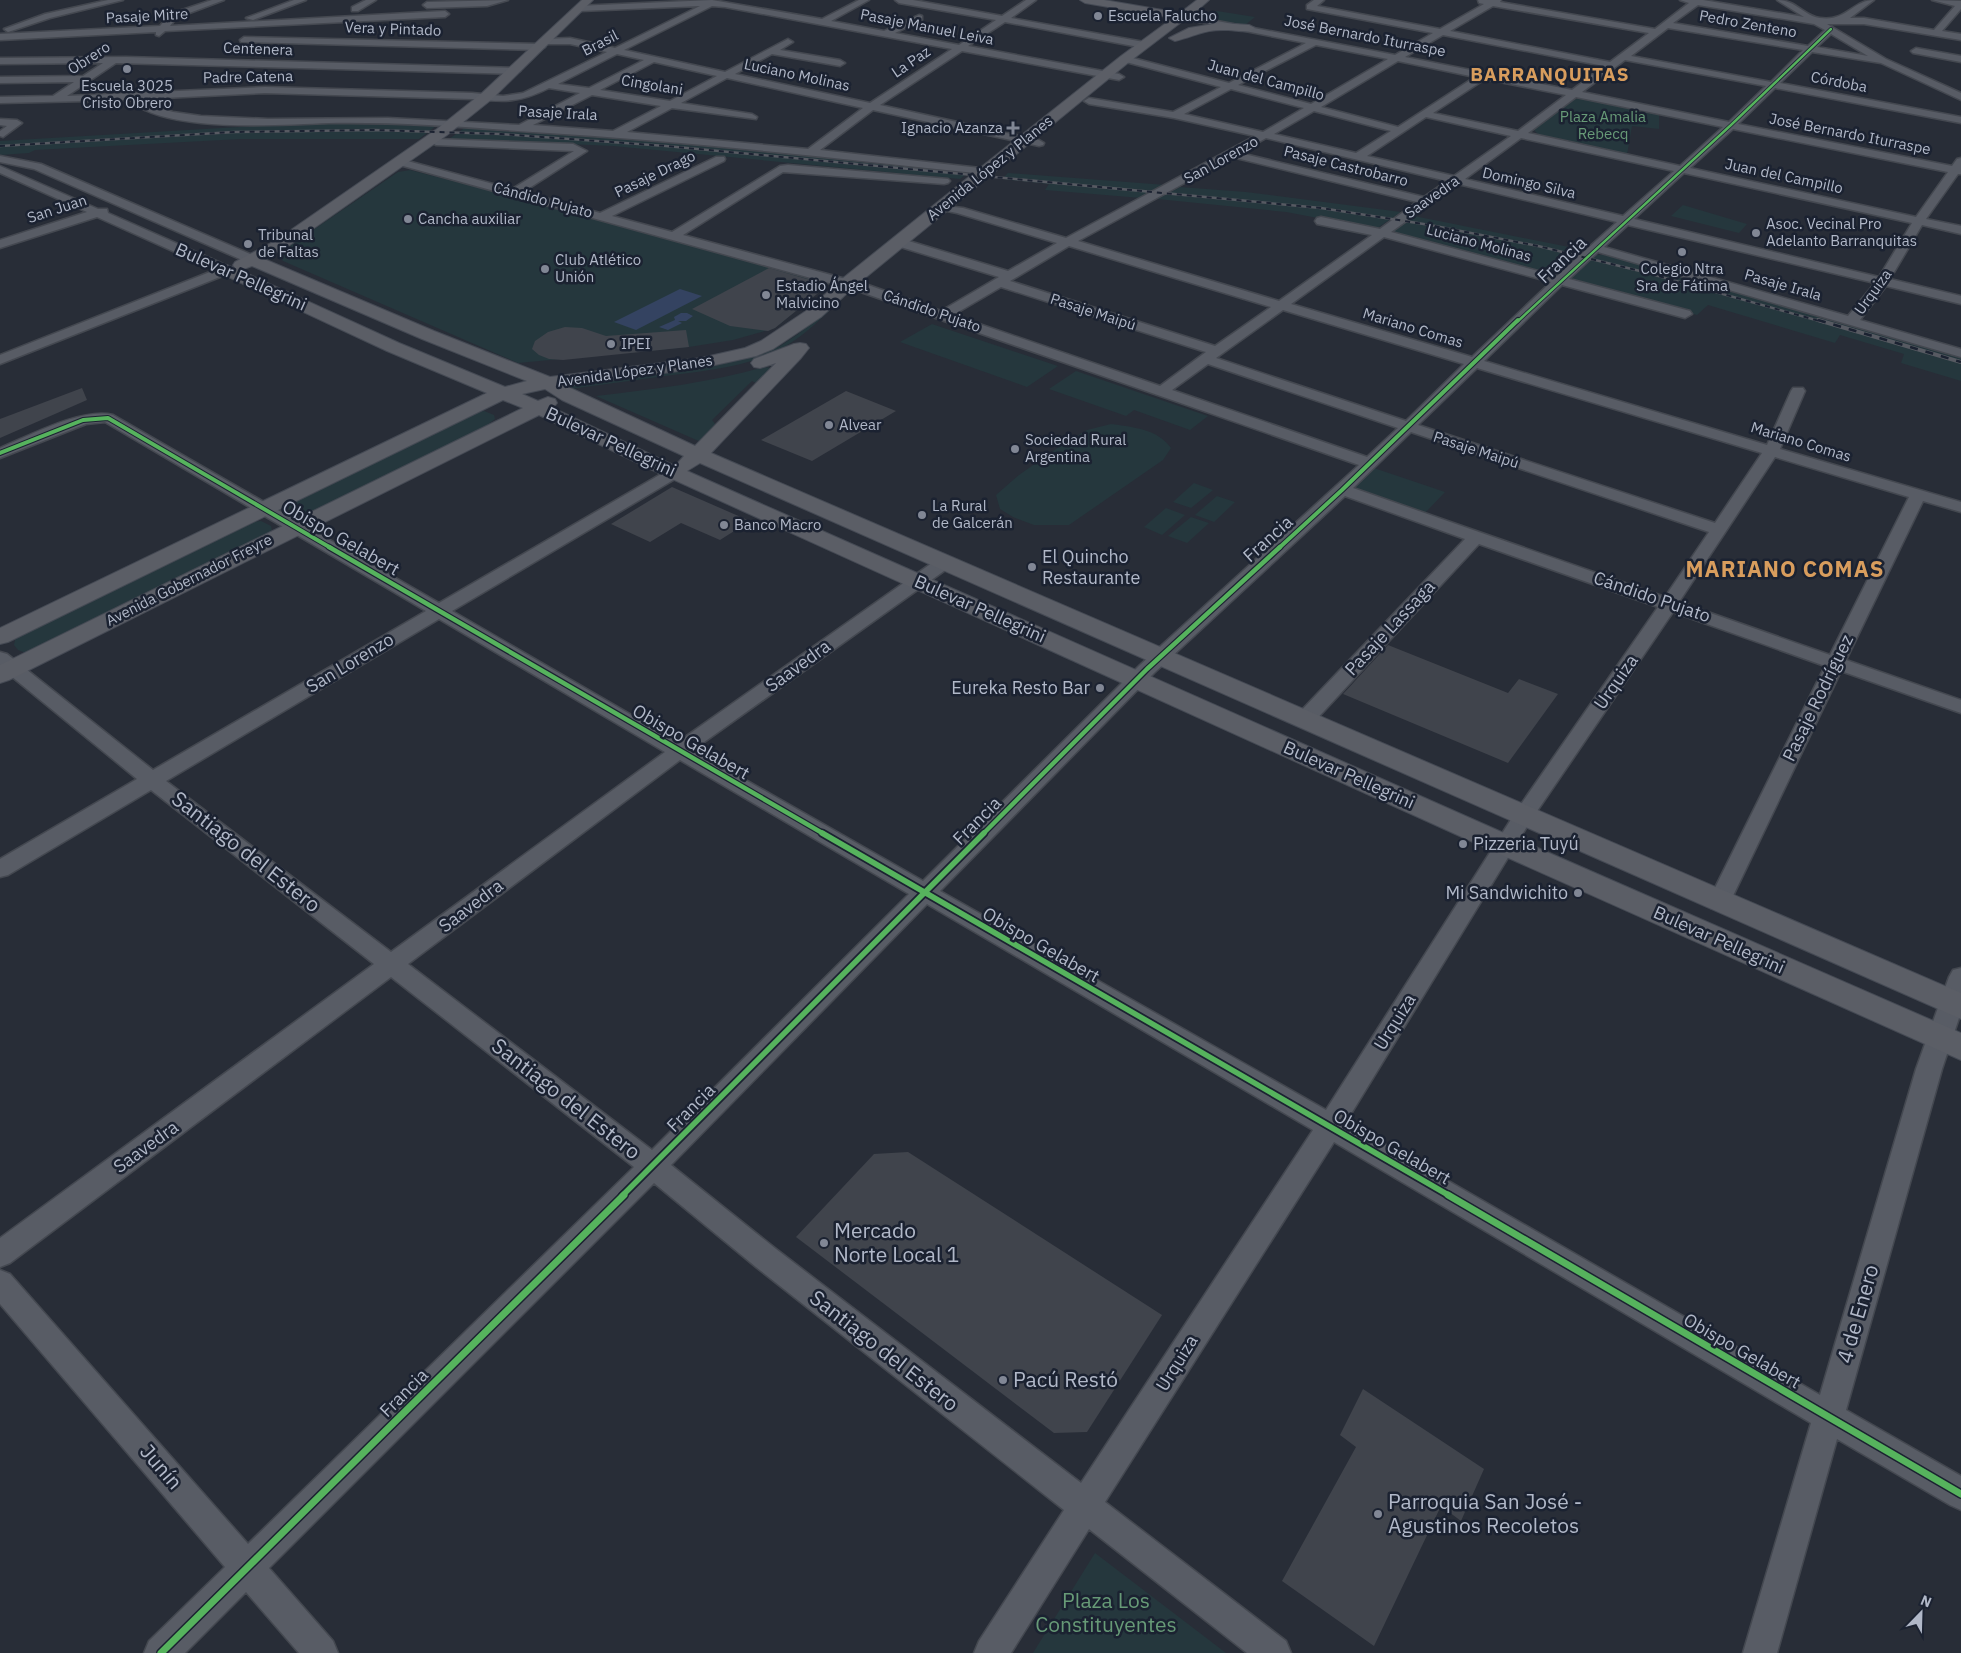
<svg xmlns="http://www.w3.org/2000/svg" width="1961" height="1653" font-family="'IBM Plex Sans',sans-serif">
<style>
.green{fill:#25373d}
.water{fill:#344361}
.building{fill:#40444c}
.lines{fill:none;stroke-linecap:round;stroke-linejoin:round}
.minor-casing{stroke:#444850;stroke-width:3}
.major-casing{stroke:#454a54;stroke-width:2}
.minor{fill:#585c65;fill-rule:evenodd}
.major{fill:#5b5e66;fill-rule:evenodd}
.rail-far1-casing{stroke:#575a62;stroke-width:2.5}
.rail-casing{stroke:#575a62;stroke-width:4}
.rail-far1{stroke:#1b2231;stroke-width:2;stroke-dasharray:5;stroke-linecap:butt}
.rail{stroke:#1b2231;stroke-width:2.5;stroke-dasharray:8;stroke-linecap:butt}
.cycleway-far4-casing{stroke:#1b2231;stroke-width:4}
.cycleway-far3-casing{stroke:#1b2231;stroke-width:6}
.cycleway-far2-casing{stroke:#1b2231;stroke-width:7}
.cycleway-far1-casing{stroke:#1b2231;stroke-width:9}
.cycleway-casing{stroke:#1b2231;stroke-width:10}
.cycleway-far4{stroke:#56b35d;stroke-width:2.5}
.cycleway-far3{stroke:#56b35d;stroke-width:4}
.cycleway-far2{stroke:#56b35d;stroke-width:4.5}
.cycleway-far1{stroke:#56b35d;stroke-width:5.5}
.cycleway{stroke:#56b35d;stroke-width:7}
.poi-dot{fill:#818795;stroke:#1b2231;stroke-width:2}
.labels{text-anchor:middle;stroke-width:5;stroke-linejoin:round;paint-order:stroke}
.far-street-label{font-size:15px;fill:#b1b8c8;stroke:#1b2231}
.far-poi-label{font-size:15px;fill:#b1b8c8;stroke:#1b2231;text-anchor:start}
.far-park-label{font-size:15px;fill:#679a77;stroke:#1b2231}
.street-label{font-size:18px;fill:#b1b8c8;stroke:#1b2231}
.poi-label{font-size:18px;fill:#b1b8c8;stroke:#1b2231;text-anchor:start}
.far-district-label{font-size:19px;font-weight:bold;letter-spacing:1px;fill:#d89d5d;stroke:#1b2231}
.near-street-label{font-size:21px;fill:#b1b8c8;stroke:#1b2231}
.near-poi-label{font-size:21px;fill:#b1b8c8;stroke:#1b2231;text-anchor:start}
.near-park-label{font-size:21px;fill:#679a77;stroke:#1b2231}
.district-label{font-size:22px;font-weight:bold;letter-spacing:1px;fill:#d89d5d;stroke:#1b2231}
</style>
<rect width="100%" height="100%" fill="#282d37"/>
<g class="green">
<polygon points="1217,11 1255,17 1245,25 1205,19"/>
<polygon points="1574,99 1588,99 1659,113 1659,129 1632,126 1627,155 1540,136 1534,130"/>
<polygon points="305,123 436,126 419,139 241,139 35,150 29,153 0,155 0,141"/>
<polygon points="466,127 624,136 969,172 960,179 613,146 449,139"/>
<polygon points="410,170 566,210 827,281 828,284 775,328 733,340 689,347 518,363 283,261 278,254 398,172"/>
<polygon points="1008,173 1166,185 1141,198 1045,190 1049,184 1002,179"/>
<polygon points="1180,187 1246,192 1401,212 1376,229 1286,212 1157,199"/>
<polygon points="1683,205 1747,224 1739,233 1671,216"/>
<polygon points="1414,216 1584,250 1554,277 1391,233"/>
<polygon points="1596,255 1610,255 1961,356 1961,381 1901,363 1904,354 1840,335 1835,343 1708,305 1697,315 1568,281"/>
<path d="M849,289H853C831,308 811,331 786,346C752,367 704,371 665,376C634,380 602,385 570,389L564,385L718,365L762,353L780,346L798,334Z"/>
<polygon points="932,324 1058,366 1027,387 900,342"/>
<path d="M764,367L772,368L758,384L752,381L712,420L716,425L701,442L596,396C653,389 709,383 764,367Z"/>
<polygon points="1076,371 1208,416 1190,430 1134,410 1126,416 1049,389"/>
<polygon points="484,411 494,415 495,419 487,425 308,515 293,513 289,509 288,505 293,501 475,412"/>
<path d="M1111,424C1132,427 1158,429 1171,448L1163,460L1069,525H1034L1013,517L1000,509L996,495L1019,475L1063,444L1087,430Z"/>
<polygon points="1374,468 1445,492 1425,513 1354,488"/>
<polygon points="1194,483 1213,490 1191,508 1173,502"/>
<polygon points="1217,496 1235,502 1214,522 1195,515"/>
<polygon points="1166,508 1185,515 1162,535 1144,527"/>
<polygon points="1191,517 1209,523 1187,543 1168,536"/>
<polygon points="261,521 271,526 272,530 261,538 26,653 18,650 14,645 15,640 22,634 250,522"/>
<polygon points="1095,1553 1226,1653 1033,1653"/>
</g>
<g class="water">
<polygon points="680,289 702,296 636,330 614,322"/>
<polygon points="681,313 687,313 693,316 686,321 678,321 682,323 668,330 659,327 675,320 674,317"/>
</g>
<g class="building">
<polygon points="769,268 828,285 775,328 768,331 730,326 692,309"/>
<polygon points="565,327 582,328 606,336 686,330 689,347 563,360 549,359 539,355 532,349 535,341 548,332"/>
<polygon points="82,388 87,400 0,438 0,419"/>
<polygon points="846,391 896,411 812,461 761,440"/>
<polygon points="672,487 727,511 750,521 720,540 681,523 650,542 611,524"/>
<polygon points="1388,645 1508,693 1519,679 1558,694 1508,763 1343,694"/>
<polygon points="908,1152 1162,1315 1087,1432 1054,1433 796,1237 874,1154"/>
<polygon points="1363,1389 1484,1469 1461,1521 1441,1506 1374,1646 1282,1581 1356,1447 1340,1435"/>
</g>
<g class="lines">
<g class="minor-casing">
<g id="minor">
<polygon points="108,0 123,0 50,18 8,32 4,29 45,14"/>
<polygon points="212,0 224,0 176,18 170,26 445,11 449,14 445,17 165,31 159,36 156,35 156,32 0,40 0,34 160,26 170,14"/>
<polygon points="294,0 306,0 253,20 246,18"/>
<polygon points="366,0 376,0 358,11 352,11 352,7"/>
<polygon points="508,0 487,6 427,8 423,5 427,2"/>
<path d="M712,0L822,19L859,0H869L831,21L884,31L919,15L922,16V20L895,33L959,45L996,20L899,3L895,0H913L1002,16L1026,0H1036L1011,18L1144,42L1149,45L1144,48L1005,22L968,46L1119,74L1124,77L1119,80L962,51L880,105L1039,140L1044,143L1043,145L1039,146L873,110L820,150L989,169L991,171L985,174C834,158 684,141 533,132C465,127 397,122 329,123C280,125 189,131 145,110C140,108 135,103 131,100L0,103V97L53,96L74,82L0,83V77L83,76L103,63L0,64V58L126,57L515,68L520,71L515,74L116,63L67,96L265,87L472,93L503,96L523,93L607,52L570,44H547L542,41L544,39L570,38L615,48L700,6L580,11L576,8L577,6ZM712,6L725,7L952,49L870,103L735,74L772,54L840,66L845,63L840,60L780,50L793,42L788,39L725,72L624,50ZM617,54L644,60L589,88L558,84ZM654,62L717,76L670,101L600,90ZM727,78L863,108L808,149L627,132L672,108L756,119L757,117L752,114L681,103ZM549,88L580,93L519,125L388,118L268,119L201,116L173,112L151,106L143,99L265,93L472,99C505,102 519,103 549,88ZM592,95L661,106L613,131L533,125Z"/>
<path d="M1314,0H1324L1317,6L1440,29L1484,4L1479,3L1478,0H1501L1500,2L1655,29L1689,3L1680,0H1703L1804,17L1777,0C1796,0 1804,16 1820,18C1846,22 1853,0 1874,0L1850,18H1864L1934,30L1955,6L1932,0L1961,1V9L1942,31L1961,34V40L1864,24H1827L1886,59L1961,93V100L1881,63L1812,52L1780,83L1961,117V123L1775,88L1738,124L1952,166L1957,159L1961,158V174H1958L1926,219L1961,226V234L1922,225L1890,279L1961,296V304L1886,286L1860,320L1961,349V357L1598,252L1569,279L1690,311L1692,314L1685,318L1562,285L1484,361L1767,445L1791,391L1793,388H1803L1805,391L1780,449L1961,502V512L1923,501L1846,660L1961,700V713L1841,671L1730,902L1727,908L1719,910L1711,908L1708,902L1825,666L1673,612L1531,820L1346,1122L1820,1395L1916,1069L1949,977L1953,970L1961,968V1012L1942,1069L1846,1410L1961,1476V1510L1950,1505L1837,1439L1777,1653H1743L1811,1423L1334,1142L1105,1502L1286,1641L1291,1653H1247L1089,1529L1011,1653H974L979,1641L1064,1510L756,1267L654,1183L269,1568L333,1641L338,1653H299L246,1592L185,1653H144L149,1641L225,1567L0,1304V1270L10,1274L248,1544L634,1167L391,977L10,1263L0,1267V1238L374,964L151,790L8,875L0,877V859L137,779L0,667V652L7,654L153,770L426,611L105,422L86,424L0,458V448C29,436 83,407 113,415L439,603L668,470H680L682,473L680,476L452,611L678,742L939,558L945,557L951,558L954,562L951,566L693,750L923,881L1140,665L1359,465L858,291L396,164L395,162L400,159L512,189L574,151L436,145L431,142L436,139L573,144L587,151L523,192L600,213L716,157H724L725,159L724,161L612,216L672,232L780,166L788,165L948,179L950,181L948,183L944,184L783,172L683,235L868,285L941,311L999,277L894,245L892,242L894,239H902L1008,271L1057,243L957,213L937,209L935,207L937,205L963,208L1066,238L1255,136L1174,118L1089,104L1084,101L1089,98L1173,112L1221,87L1122,61V57L1125,56L1229,83L1306,43L1194,21L1191,20V16L1395,55L1433,33L1307,9V5ZM1698,5L1814,24L1825,30L1808,46L1673,23ZM1493,6L1649,33L1610,62L1450,31ZM1668,28L1803,50L1771,82L1631,56ZM1831,34L1868,56L1817,47ZM1443,35L1604,66L1572,90L1405,57ZM1316,45L1388,59L1311,104L1238,85ZM1625,60L1766,86L1729,122L1582,92ZM1398,61L1475,77L1398,127L1321,107ZM1485,79L1566,95L1518,131L1433,113ZM1231,89L1304,108L1263,132L1184,114ZM1576,97L1723,127L1680,166L1528,133ZM1314,111L1391,131L1356,153L1274,134ZM1426,117L1511,136L1454,176L1367,156ZM1733,129L1948,172L1916,217L1690,168ZM1266,138L1447,181L1424,197L1240,153ZM1521,138L1674,171L1623,216L1465,179ZM1232,157L1417,202L1380,229L1321,217L1317,218L1315,221L1317,224L1372,235L1279,301L1078,241ZM1684,173L1912,223L1879,277L1634,219ZM1458,184L1617,222L1557,276L1391,232ZM1628,225L1875,283L1848,316L1604,247ZM1384,237L1551,282L1472,357L1291,304ZM1069,246L1271,307L1215,346L1010,281ZM1001,287L1206,352L1160,386L953,315ZM1283,310L1464,364L1406,421L1216,358ZM1208,364L1398,428L1367,457L1172,390ZM1477,368L1762,453L1715,523L1418,425ZM1411,432L1709,532L1665,597L1353,488ZM1775,457L1909,497L1830,655L1679,602ZM1345,496L1465,539L1298,714L1295,719L1298,724L1305,725L1312,724L1479,544L1658,607L1517,810L1326,1110L940,891L1154,673ZM439,619L665,752L391,952L166,781ZM680,760L909,894L652,1150L408,964ZM927,904L1313,1130L1081,1483L776,1249L671,1165Z"/>
<polygon points="244,37 540,44 545,47 540,50 241,42 240,40"/>
<polygon points="1916,48 1961,56 1961,62 1913,53 1911,51"/>
<polygon points="0,119 17,120 22,123 3,137 0,136 0,131 7,126 0,125"/>
<polygon points="0,156 41,164 257,257 259,260 253,264 249,263 34,169 0,162"/>
<polygon points="0,166 98,209 107,209 108,213 230,267 232,270 230,273 0,364 0,355 215,270 97,217 0,248 0,240 87,212 0,173"/>
</g>
</g>
<g class="major-casing">
<g id="major">
<path d="M582,0H593L492,99L447,135L287,247L264,259L434,331L550,377L701,358L745,348L761,341L809,309L842,279L980,168L1121,56L1173,18L1085,3L1080,0H1104L1180,13L1197,0H1209L1192,15L1196,16L1198,18L1196,20H1184L1129,62L854,287L821,317L773,349L756,356L701,368L566,386L695,446L776,363L760,368L754,367L751,363L754,359L794,344L800,343L806,344L809,348L801,358L711,453L1961,993V1019L700,463L687,471L1515,838L1961,1033V1060L1495,852L648,468L539,415L9,680L0,683V665L523,408L503,400L8,642L0,644V628L487,393L387,351L220,273L218,270L220,267L226,265L235,268L233,265L235,262L275,241L437,129L482,93ZM252,266L422,339L527,381L505,387L399,343L237,269L241,270ZM545,389L562,400L684,456L675,466L553,408L557,403L555,399L548,397L538,401L522,394Z"/>
<path d="M1220,23L1249,25L1255,28C1249,34 1237,30 1228,30C1204,29 1196,36 1175,41L1169,38L1189,28Z"/>
</g>
</g>
<use href="#minor" class="minor"/>
<use href="#major" class="major"/>
<g class="rail-far1-casing">
<polyline id="rail-far1" points="0,146 234,132 374,130 501,134 666,146 1321,208 1430,225 1538,246 1644,272 1823,322"/>
</g>
<g class="rail-casing">
<polyline id="rail" points="1818,320 1961,362"/>
</g>
<use href="#rail-far1" class="rail-far1"/>
<use href="#rail" class="rail"/>
<g class="cycleway-far4-casing">
<polyline id="cycleway-far4" points="1517,322 1731,125 1831,29"/>
</g>
<g class="cycleway-far3-casing">
<g id="cycleway-far3">
<polyline points="0,453 83,420 108,418 331,548"/>
<polyline points="1279,548 1342,490 1518,320"/>
</g>
</g>
<g class="cycleway-far2-casing">
<g id="cycleway-far2">
<polyline points="329,547 824,834"/>
<polyline points="983,834 1147,669 1280,547"/>
</g>
</g>
<g class="cycleway-far1-casing">
<g id="cycleway-far1">
<polyline points="822,833 1450,1196"/>
<polyline points="622,1196 984,833"/>
</g>
</g>
<g class="cycleway-casing">
<g id="cycleway">
<polyline points="1448,1195 1961,1494"/>
<polyline points="161,1653 624,1195"/>
</g>
</g>
<use href="#cycleway-far4" class="cycleway-far4"/>
<use href="#cycleway-far3" class="cycleway-far3"/>
<use href="#cycleway-far2" class="cycleway-far2"/>
<use href="#cycleway-far1" class="cycleway-far1"/>
<use href="#cycleway" class="cycleway"/>
</g>
<g class="poi-dot">
<circle cx="1098" cy="16" r="5"/>
<circle cx="127" cy="69" r="5"/>
<path d="M1010.5 120.5h5v5h5v5h-5v5h-5v-5h-5v-5h5z"/>
<circle cx="408" cy="219" r="5"/>
<circle cx="1756" cy="233" r="5"/>
<circle cx="248" cy="244" r="5"/>
<circle cx="1682" cy="252" r="5"/>
<circle cx="545" cy="269" r="5"/>
<circle cx="766" cy="295" r="5"/>
<circle cx="611" cy="344" r="5"/>
<circle cx="829" cy="425" r="5"/>
<circle cx="1015" cy="449" r="5"/>
<circle cx="922" cy="515" r="5"/>
<circle cx="724" cy="525" r="5"/>
<circle cx="1032" cy="567" r="5"/>
<circle cx="1100" cy="688" r="5"/>
<circle cx="1463" cy="844" r="5"/>
<circle cx="1578" cy="893" r="5"/>
<circle cx="824" cy="1243" r="5"/>
<circle cx="1003" cy="1380" r="5"/>
<circle cx="1378" cy="1514" r="5"/>
</g>
<g class="labels">
<g class="far-street-label">
<text transform="translate(147 16) rotate(-3)" y="5">Pasaje Mitre</text>
<text transform="translate(1748 24) rotate(10)" y="5">Pedro Zenteno</text>
<text transform="translate(927 27) rotate(11)" y="5">Pasaje Manuel Leiva</text>
<text transform="translate(393 29) rotate(2)" y="5">Vera y Pintado</text>
<text transform="translate(1365 36) rotate(11)" y="5">José Bernardo Iturraspe</text>
<text transform="translate(600 43) rotate(-27)" y="5">Brasil</text>
<text transform="translate(258 49) rotate(2)" y="5">Centenera</text>
<text transform="translate(89 58) rotate(-33)" y="5">Obrero</text>
<text transform="translate(911 62) rotate(-34)" y="5">La Paz</text>
<text transform="translate(797 75) rotate(12)" y="5">Luciano Molinas</text>
<text transform="translate(248 77) rotate(-1)" y="5">Padre Catena</text>
<text transform="translate(1266 80) rotate(15)" y="5">Juan del Campillo</text>
<text transform="translate(1839 82) rotate(11)" y="5">Córdoba</text>
<text transform="translate(652 85) rotate(9)" y="5">Cingolani</text>
<text transform="translate(558 113) rotate(3)" y="5">Pasaje Irala</text>
<text transform="translate(1850 134) rotate(11)" y="5">José Bernardo Iturraspe</text>
<text transform="translate(1221 160) rotate(-29)" y="5">San Lorenzo</text>
<text transform="translate(1346 166) rotate(14)" y="5">Pasaje Castrobarro</text>
<text transform="translate(990 168) rotate(-39)" y="5">Avenida López y Planes</text>
<text transform="translate(655 174) rotate(-26)" y="5">Pasaje Drago</text>
<text transform="translate(1784 176) rotate(12)" y="5">Juan del Campillo</text>
<text transform="translate(1529 183) rotate(13)" y="5">Domingo Silva</text>
<text transform="translate(1432 197) rotate(-35)" y="5">Saavedra</text>
<text transform="translate(543 200) rotate(15)" y="5">Cándido Pujato</text>
<text transform="translate(57 209) rotate(-18)" y="5">San Juan</text>
<text transform="translate(1479 243) rotate(15)" y="5">Luciano Molinas</text>
<text transform="translate(1783 285) rotate(16)" y="5">Pasaje Irala</text>
<text transform="translate(1873 292) rotate(-54)" y="5">Urquiza</text>
<text transform="translate(932 311) rotate(19)" y="5">Cándido Pujato</text>
<text transform="translate(1093 312) rotate(18)" y="5">Pasaje Maipú</text>
<text transform="translate(1413 328) rotate(17)" y="5">Mariano Comas</text>
<text transform="translate(635 371) rotate(-8)" y="5">Avenida López y Planes</text>
<text transform="translate(1801 442) rotate(17)" y="5">Mariano Comas</text>
<text transform="translate(1476 450) rotate(18)" y="5">Pasaje Maipú</text>
<text transform="translate(189 580) rotate(-27)" y="5">Avenida Gobernador Freyre</text>
</g>
<g class="far-poi-label">
<text x="1108" y="21">Escuela Falucho</text>
<text x="127" y="91" text-anchor="middle">Escuela 3025<tspan x="127" dy="17">Cristo Obrero</tspan></text>
<text x="1003" y="133" text-anchor="end">Ignacio Azanza</text>
<text x="418" y="224">Cancha auxiliar</text>
<text x="1766" y="229">Asoc. Vecinal Pro<tspan x="1766" dy="17">Adelanto Barranquitas</tspan></text>
<text x="258" y="240">Tribunal<tspan x="258" dy="17">de Faltas</tspan></text>
<text x="555" y="265">Club Atlético<tspan x="555" dy="17">Unión</tspan></text>
<text x="1682" y="274" text-anchor="middle">Colegio Ntra<tspan x="1682" dy="17">Sra de Fátima</tspan></text>
<text x="776" y="291">Estadio Ángel<tspan x="776" dy="17">Malvicino</tspan></text>
<text x="621" y="349">IPEI</text>
<text x="839" y="430">Alvear</text>
<text x="1025" y="445">Sociedad Rural<tspan x="1025" dy="17">Argentina</tspan></text>
<text x="932" y="511">La Rural<tspan x="932" dy="17">de Galcerán</tspan></text>
<text x="734" y="530">Banco Macro</text>
</g>
<g class="far-park-label">
<text x="1603" y="122">Plaza Amalia<tspan x="1603" dy="17">Rebecq</tspan></text>
</g>
<g class="street-label">
<text transform="translate(1562 260) rotate(-43)" y="6">Francia</text>
<text transform="translate(241 277) rotate(24)" y="6">Bulevar Pellegrini</text>
<text transform="translate(611 442) rotate(25)" y="6">Bulevar Pellegrini</text>
<text transform="translate(341 538) rotate(30)" y="6">Obispo Gelabert</text>
<text transform="translate(1268 539) rotate(-42)" y="6">Francia</text>
<text transform="translate(1652 597) rotate(19)" y="6">Cándido Pujato</text>
<text transform="translate(980 609) rotate(24)" y="6">Bulevar Pellegrini</text>
<text transform="translate(1390 628) rotate(-47)" y="6">Pasaje Lassaga</text>
<text transform="translate(350 663) rotate(-31)" y="6">San Lorenzo</text>
<text transform="translate(798 666) rotate(-36)" y="6">Saavedra</text>
<text transform="translate(1616 682) rotate(-55)" y="6">Urquiza</text>
<text transform="translate(1818 698) rotate(-64)" y="6">Pasaje Rodríguez</text>
<text transform="translate(691 742) rotate(30)" y="6">Obispo Gelabert</text>
<text transform="translate(1349 775) rotate(24)" y="6">Bulevar Pellegrini</text>
<text transform="translate(977 821) rotate(-45)" y="6">Francia</text>
<text transform="translate(471 906) rotate(-37)" y="6">Saavedra</text>
<text transform="translate(1719 940) rotate(24)" y="6">Bulevar Pellegrini</text>
<text transform="translate(1041 945) rotate(30)" y="6">Obispo Gelabert</text>
<text transform="translate(1395 1022) rotate(-58)" y="6">Urquiza</text>
<text transform="translate(691 1108) rotate(-45)" y="6">Francia</text>
<text transform="translate(146 1147) rotate(-36)" y="6">Saavedra</text>
<text transform="translate(1392 1147) rotate(30)" y="6">Obispo Gelabert</text>
<text transform="translate(1742 1351) rotate(30)" y="6">Obispo Gelabert</text>
<text transform="translate(1177 1363) rotate(-58)" y="6">Urquiza</text>
<text transform="translate(404 1393) rotate(-45)" y="6">Francia</text>
</g>
<g class="poi-label">
<text x="1042" y="563">El Quincho<tspan x="1042" dy="21">Restaurante</tspan></text>
<text x="1090" y="694" text-anchor="end">Eureka Resto Bar</text>
<text x="1473" y="850">Pizzeria Tuyú</text>
<text x="1568" y="899" text-anchor="end">Mi Sandwichito</text>
</g>
<g class="far-district-label">
<text x="1550" y="81">BARRANQUITAS</text>
</g>
<g class="near-street-label">
<text transform="translate(246 852) rotate(38)" y="7">Santiago del Estero</text>
<text transform="translate(566 1099) rotate(38)" y="7">Santiago del Estero</text>
<text transform="translate(1858 1314) rotate(-74)" y="7">4 de Enero</text>
<text transform="translate(884 1351) rotate(38)" y="7">Santiago del Estero</text>
<text transform="translate(161 1467) rotate(49)" y="7">Junín</text>
</g>
<g class="near-poi-label">
<text x="834" y="1238">Mercado<tspan x="834" dy="24">Norte Local 1</tspan></text>
<text x="1013" y="1387">Pacú Restó</text>
<text x="1388" y="1509">Parroquia San José -<tspan x="1388" dy="24">Agustinos Recoletos</tspan></text>
</g>
<g class="near-park-label">
<text x="1106" y="1608">Plaza Los<tspan x="1106" dy="24">Constituyentes</tspan></text>
</g>
<g class="district-label">
<text x="1785" y="577">MARIANO COMAS</text>
</g>
</g>
<g transform="translate(1921 1613) rotate(23)" stroke="#1b2231" stroke-width="4" paint-order="stroke">
<path d="M0-4L9 19L0 12L-9 19Z" fill="#b1b8c8"/>
<text y="-8" font-size="14" font-weight="bold" text-anchor="middle" fill="#b1b8c8">N</text>
</g>
</svg>
